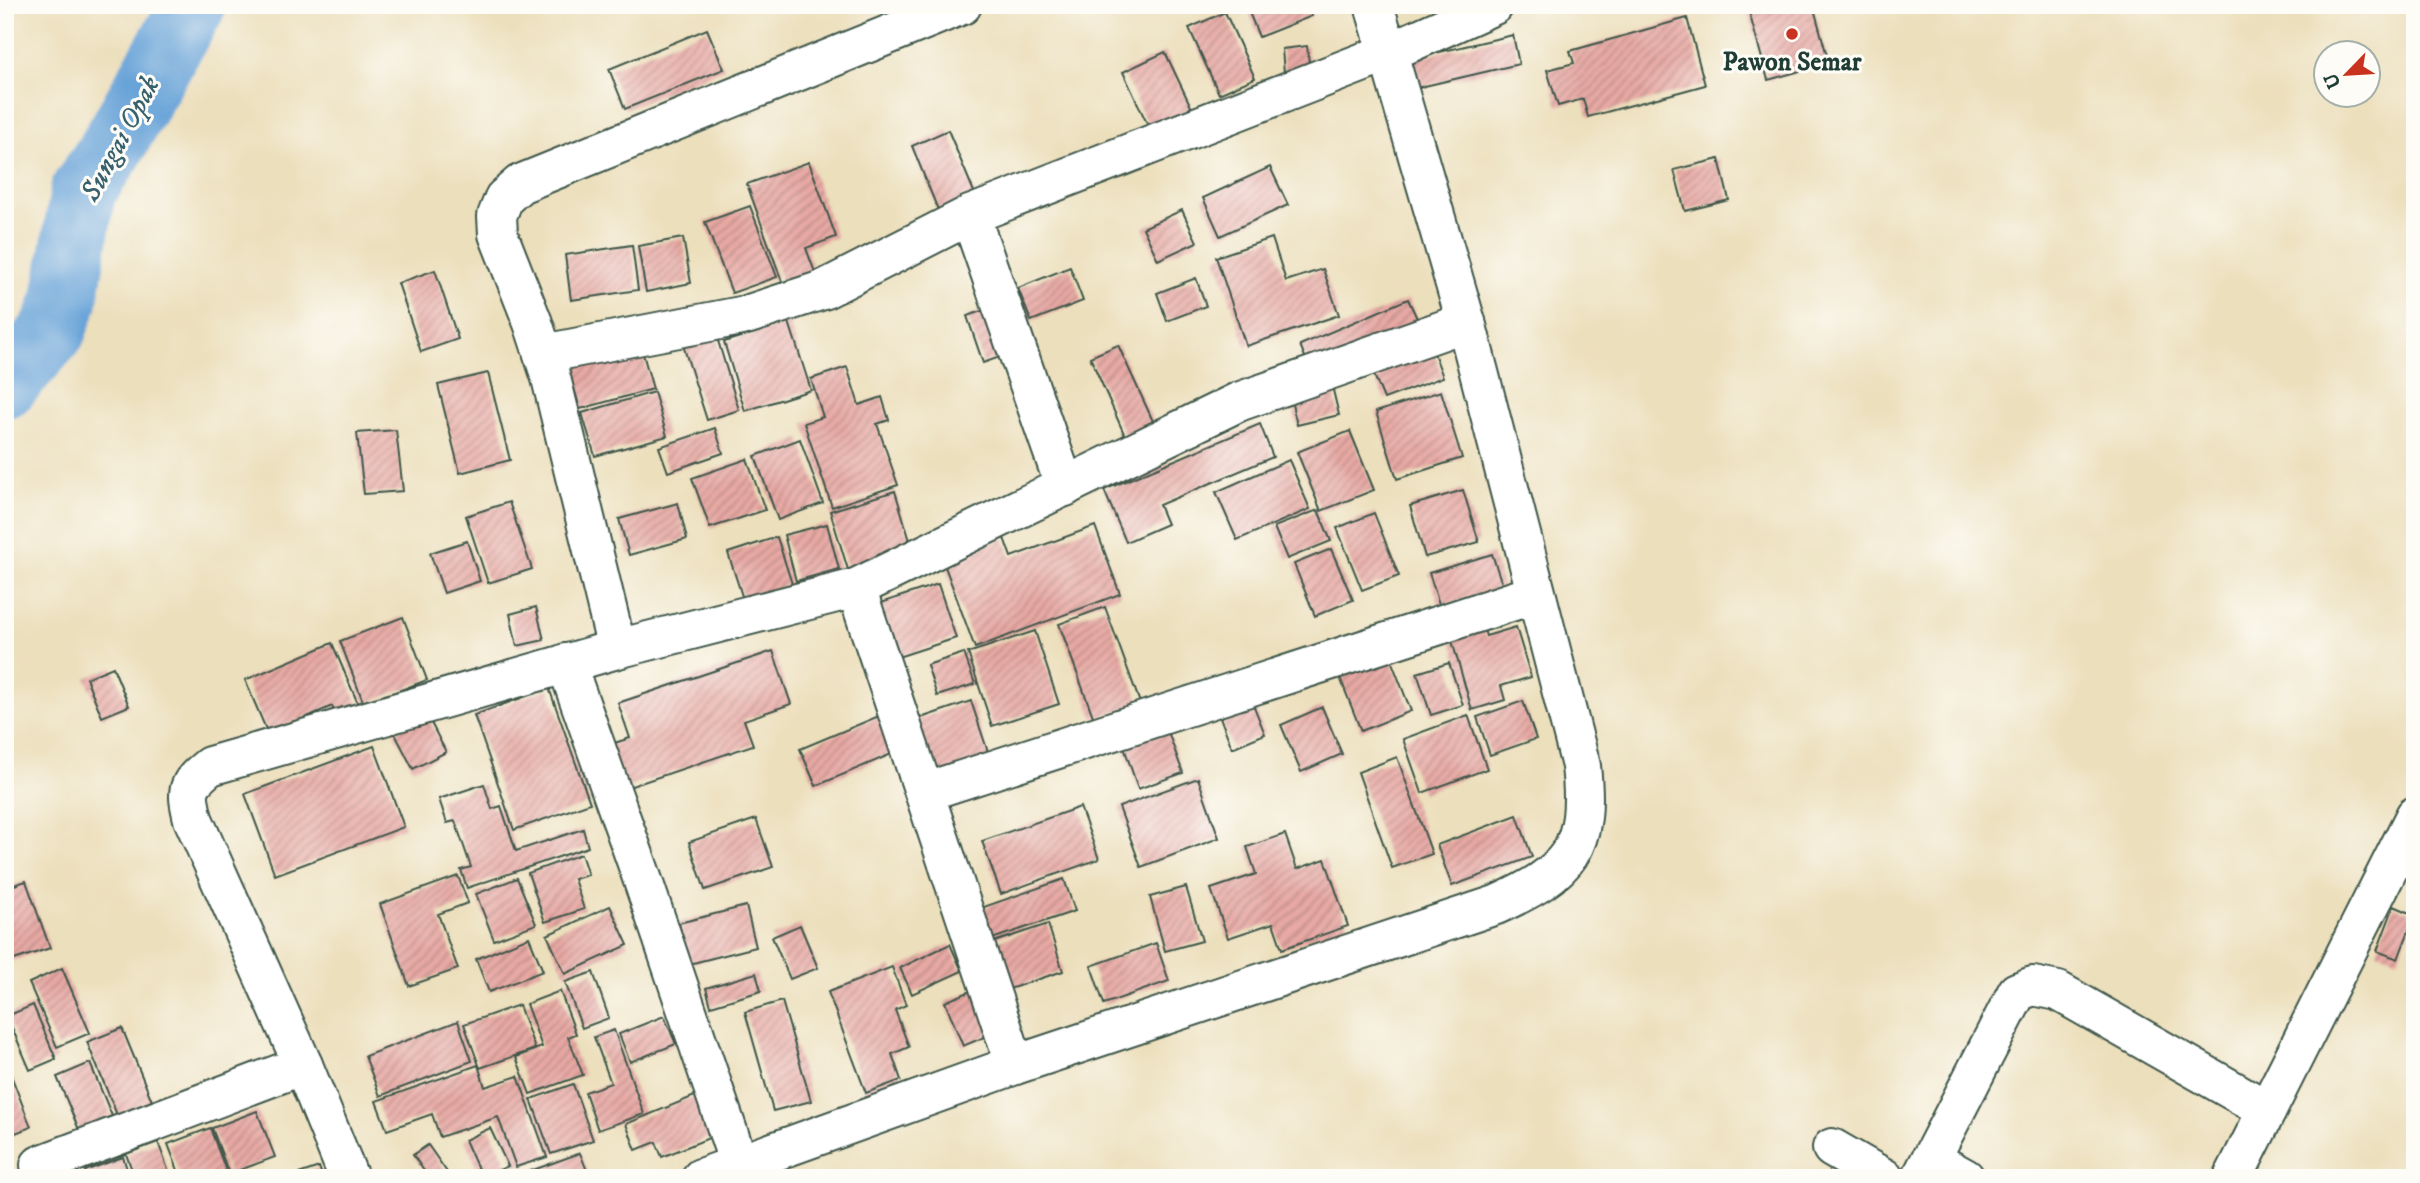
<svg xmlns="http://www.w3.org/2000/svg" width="2420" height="1183" font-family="'IM FELL DW Pica',serif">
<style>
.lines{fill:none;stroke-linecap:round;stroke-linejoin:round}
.river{stroke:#67a3d8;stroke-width:66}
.building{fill:url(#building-hatch)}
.minor-casing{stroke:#3e5548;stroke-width:42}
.minor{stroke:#fff;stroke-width:38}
.poi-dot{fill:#c8321e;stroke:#fdfcf7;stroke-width:2.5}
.labels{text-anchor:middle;stroke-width:6;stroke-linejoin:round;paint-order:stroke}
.poi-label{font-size:26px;font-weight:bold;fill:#1f3d34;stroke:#fdfcf7}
.water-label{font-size:28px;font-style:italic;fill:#38616d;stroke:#fdfcf7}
</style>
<defs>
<pattern id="building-hatch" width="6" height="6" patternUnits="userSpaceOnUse" patternTransform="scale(1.75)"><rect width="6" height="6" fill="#e8a9a4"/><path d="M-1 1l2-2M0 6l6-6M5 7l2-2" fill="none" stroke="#bb8b86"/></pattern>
</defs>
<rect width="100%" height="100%" fill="#fdfcf7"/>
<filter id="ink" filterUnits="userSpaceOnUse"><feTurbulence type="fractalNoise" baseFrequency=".0143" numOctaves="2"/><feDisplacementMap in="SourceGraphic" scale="14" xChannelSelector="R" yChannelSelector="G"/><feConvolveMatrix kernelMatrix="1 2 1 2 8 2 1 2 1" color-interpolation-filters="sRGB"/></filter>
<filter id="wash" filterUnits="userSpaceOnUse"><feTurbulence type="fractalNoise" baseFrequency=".00686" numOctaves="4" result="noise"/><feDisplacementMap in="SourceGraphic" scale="28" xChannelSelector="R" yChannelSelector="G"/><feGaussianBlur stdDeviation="1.57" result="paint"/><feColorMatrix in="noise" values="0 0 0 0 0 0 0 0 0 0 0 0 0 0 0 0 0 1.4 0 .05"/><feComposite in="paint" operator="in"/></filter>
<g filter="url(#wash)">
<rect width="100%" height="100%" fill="#ecdfbc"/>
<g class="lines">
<polyline class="river" points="5,385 53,331 65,300 83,191 110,151 193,5"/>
</g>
<g id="blocks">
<g class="building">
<polygon points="1246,5 1307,5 1312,16 1259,37"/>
<polygon points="1772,5 1813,5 1829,63 1768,80 1749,12"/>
<polygon points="1225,12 1255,78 1219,94 1189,28"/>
<polygon points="1687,18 1705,85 1588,117 1583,99 1558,106 1547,70 1574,63 1570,51"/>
<polygon points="707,29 724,69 625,109 609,69"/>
<polygon points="1513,35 1519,64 1416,88 1409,59"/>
<polygon points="1307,46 1310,71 1284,73 1282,49"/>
<polygon points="1165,52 1194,113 1151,132 1123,72"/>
<polygon points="948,130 977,199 940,215 912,146"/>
<polygon points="1719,159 1729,200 1685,211 1674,170"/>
<polygon points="809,162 836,237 806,248 817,278 785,290 747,184"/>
<polygon points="1270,167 1288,205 1220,236 1203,198"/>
<polygon points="750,206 777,277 732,293 705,222"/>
<polygon points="1182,210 1197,242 1158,260 1143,228"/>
<polygon points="683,238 691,283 646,292 638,246"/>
<polygon points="1272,238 1286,281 1323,269 1339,315 1246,346 1216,257"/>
<polygon points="632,245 638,290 571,300 565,255"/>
<polygon points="1070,267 1083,301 1031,321 1018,288"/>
<polygon points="435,270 458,339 421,352 398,283"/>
<polygon points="1196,278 1206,306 1167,321 1157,293"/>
<polygon points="1408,299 1421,327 1312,374 1300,345"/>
<polygon points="990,308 1006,355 983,363 967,316"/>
<polygon points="789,322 811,390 745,411 724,342"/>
<polygon points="716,334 739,410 707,420 683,345"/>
<polygon points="1429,340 1443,377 1384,399 1369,363"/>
<polygon points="640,343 653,389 580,409 567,363"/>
<polygon points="1118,345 1158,432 1129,445 1090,357"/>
<polygon points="847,367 859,405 882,397 889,420 877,424 898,485 832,507 804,423 823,417 811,379"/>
<polygon points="488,373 510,460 460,473 438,385"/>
<polygon points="1331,382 1339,415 1297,425 1289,392"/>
<polygon points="1441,391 1462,458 1397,479 1376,412"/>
<polygon points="654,392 667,436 595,456 582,413"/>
<polygon points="1260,424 1273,457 1159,505 1167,524 1126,542 1104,490"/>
<polygon points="715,428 723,453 668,472 659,447"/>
<polygon points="396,430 403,491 364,494 357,433"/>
<polygon points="1350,431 1374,490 1321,511 1297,452"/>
<polygon points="800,439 823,503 778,520 755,456"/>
<polygon points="747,459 765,510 710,528 692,478"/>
<polygon points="1289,460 1310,509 1237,540 1216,492"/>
<polygon points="1463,490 1479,542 1425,557 1410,506"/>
<polygon points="895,491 914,554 849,573 830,511"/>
<polygon points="509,502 532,569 488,583 466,516"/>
<polygon points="678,503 687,539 629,555 619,519"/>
<polygon points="1318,510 1331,541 1287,559 1274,527"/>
<polygon points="1374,513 1399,576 1362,590 1337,528"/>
<polygon points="827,524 839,569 796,581 784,535"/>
<polygon points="1095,526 1120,594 975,648 943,561 1004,538 1011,557"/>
<polygon points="777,537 792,584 743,599 728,553"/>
<polygon points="467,541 480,581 444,593 430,553"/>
<polygon points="1331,549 1353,600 1315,616 1294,564"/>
<polygon points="1492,554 1503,587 1440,607 1429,573"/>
<polygon points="938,584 956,638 898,657 881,603"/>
<polygon points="536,607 544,640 517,646 510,614"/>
<polygon points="1105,607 1140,703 1094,719 1059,624"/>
<polygon points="403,617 427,680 364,704 340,641"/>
<polygon points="1482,624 1486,636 1516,627 1531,677 1501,686 1505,700 1472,710 1450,634"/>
<polygon points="1035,631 1059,704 992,726 968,653"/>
<polygon points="332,643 362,713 339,723 332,706 268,734 245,680"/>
<polygon points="1386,647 1411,711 1361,731 1336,667"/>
<polygon points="773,651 791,704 744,720 753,745 614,792 599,748 630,738 618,703"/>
<polygon points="964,653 975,684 937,696 927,665"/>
<polygon points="1449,663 1463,705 1431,715 1417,673"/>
<polygon points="113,667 129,706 102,717 86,678"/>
<polygon points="549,688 590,803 514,830 474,715"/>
<polygon points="971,701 992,764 927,786 906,723"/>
<polygon points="1523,701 1536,739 1490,755 1477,717"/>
<polygon points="1253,704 1265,734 1232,748 1220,717"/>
<polygon points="1322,707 1342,754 1301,772 1281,725"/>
<polygon points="886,713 901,750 816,786 800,749"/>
<polygon points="427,715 446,752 413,769 394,732"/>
<polygon points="1468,715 1487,769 1422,793 1403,739"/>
<polygon points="1167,729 1183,773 1138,789 1123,744"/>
<polygon points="374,746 404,827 275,875 245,794"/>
<polygon points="1397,757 1432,854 1392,868 1358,772"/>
<polygon points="1198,778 1219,838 1141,867 1119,807"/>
<polygon points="484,784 492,809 501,806 516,851 583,829 588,847 467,888 461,870 471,867 455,821 447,823 439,799"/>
<polygon points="1080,807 1099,859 1001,894 982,841"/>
<polygon points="1517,815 1532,857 1452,886 1437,845"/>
<polygon points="756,819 773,867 705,890 689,842"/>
<polygon points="1285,834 1297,869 1325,859 1348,926 1282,949 1273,923 1228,938 1211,889 1256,874 1247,847"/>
<polygon points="581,854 588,875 574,879 584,909 545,922 528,873"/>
<polygon points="458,876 468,903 438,914 458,969 409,986 380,904"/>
<polygon points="517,878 536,924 494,940 476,894"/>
<polygon points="1064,879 1075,911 986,941 975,910"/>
<polygon points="26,881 50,948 5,963 5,888"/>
<polygon points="1186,887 1202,941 1165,951 1150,897"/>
<polygon points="610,906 628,945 565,974 547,935"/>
<polygon points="746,906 756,947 689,964 679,923"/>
<polygon points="2394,906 2415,915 2398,959 2377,951"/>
<polygon points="1048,924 1063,971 1006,990 991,943"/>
<polygon points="800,925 818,968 790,979 772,937"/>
<polygon points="529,937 543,971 489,992 476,959"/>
<polygon points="1156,943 1169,981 1104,1004 1091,966"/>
<polygon points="950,944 962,971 912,994 900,968"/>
<polygon points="892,967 906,1005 895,1010 909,1047 892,1054 901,1080 866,1093 828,992"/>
<polygon points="62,968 90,1033 57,1047 29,983"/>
<polygon points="593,972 609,1018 582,1028 565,982"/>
<polygon points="756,973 761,991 711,1006 706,988"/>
<polygon points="980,987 999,1031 963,1046 945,1002"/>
<polygon points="560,991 576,1034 568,1037 583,1075 530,1094 516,1057 542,1047 526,1004"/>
<polygon points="782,1001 811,1101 773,1111 745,1012"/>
<polygon points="33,1005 56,1059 30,1070 7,1016"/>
<polygon points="519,1005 535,1049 480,1068 464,1024"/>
<polygon points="664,1016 676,1044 630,1062 619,1034"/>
<polygon points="458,1021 472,1061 380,1096 365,1056"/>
<polygon points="122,1028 152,1101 117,1115 87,1042"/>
<polygon points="614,1030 644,1114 598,1130 585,1092 611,1083 594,1037"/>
<polygon points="90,1063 112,1116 79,1130 57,1077"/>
<polygon points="7,1065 31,1127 5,1137 5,1066"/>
<polygon points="478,1065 485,1087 518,1076 547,1157 516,1167 498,1117 440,1137 432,1114 387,1130 376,1101"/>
<polygon points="573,1084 593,1140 551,1154 531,1099"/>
<polygon points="697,1095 714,1136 662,1157 656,1142 636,1150 626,1124"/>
<polygon points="257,1111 275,1157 229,1174 212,1128"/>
<polygon points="210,1128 227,1174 218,1178 181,1178 168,1144"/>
<polygon points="490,1128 508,1166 482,1178 465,1140"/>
<polygon points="158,1142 171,1178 135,1178 126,1154"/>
<polygon points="428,1145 451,1178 429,1178 413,1155"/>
<polygon points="580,1153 590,1178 514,1178 514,1177"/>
<polygon points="123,1157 130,1178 87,1178 85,1171"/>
<polygon points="319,1167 323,1178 290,1178 290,1177"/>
</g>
</g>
</g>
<g filter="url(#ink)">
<use href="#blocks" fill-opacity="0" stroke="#3e5548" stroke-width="2"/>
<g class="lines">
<g class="minor-casing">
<g id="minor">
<polyline points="970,215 1065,487"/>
<polyline points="543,354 746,315 823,290 970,215 1387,53 1494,5"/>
<polyline points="856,588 1015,1065"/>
<polyline points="617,649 551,378 533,323 498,234 497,216 504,198 520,184 962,5"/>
<polyline points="566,663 639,869 739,1164"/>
<polyline points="925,792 1535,594"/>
<polyline points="1832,1148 1884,1178"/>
<polyline points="1931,1159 1965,1178"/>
<polyline points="40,1165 303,1065"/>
<path d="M349,1178L303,1065L193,819C186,790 186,785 210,766L617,649L856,588L1238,402L1466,322"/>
<path d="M701,1178L1015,1065L1496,905C1570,872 1590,848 1581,766L1466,322L1374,5"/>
<polyline points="1921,1178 2017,992 2033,986 2058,991 2267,1110"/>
<polyline points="2233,1178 2415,816"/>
</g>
</g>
<use href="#minor" class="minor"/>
</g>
</g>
<circle class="poi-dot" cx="1792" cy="34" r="7"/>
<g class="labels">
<g class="poi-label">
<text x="1792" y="70">Pawon Semar</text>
</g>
<g class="water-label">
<text transform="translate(119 138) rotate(-62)" y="10">Sungai Opak</text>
</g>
</g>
<rect width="2420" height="1183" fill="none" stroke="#fdfcf7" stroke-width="28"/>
<g transform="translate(2347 74) rotate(245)"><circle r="33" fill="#fdfcf7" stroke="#a4b0a9" stroke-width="2"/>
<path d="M0-5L12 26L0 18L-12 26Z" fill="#c8321e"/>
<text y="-10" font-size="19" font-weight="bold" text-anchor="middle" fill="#1f3d34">U</text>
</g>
</svg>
